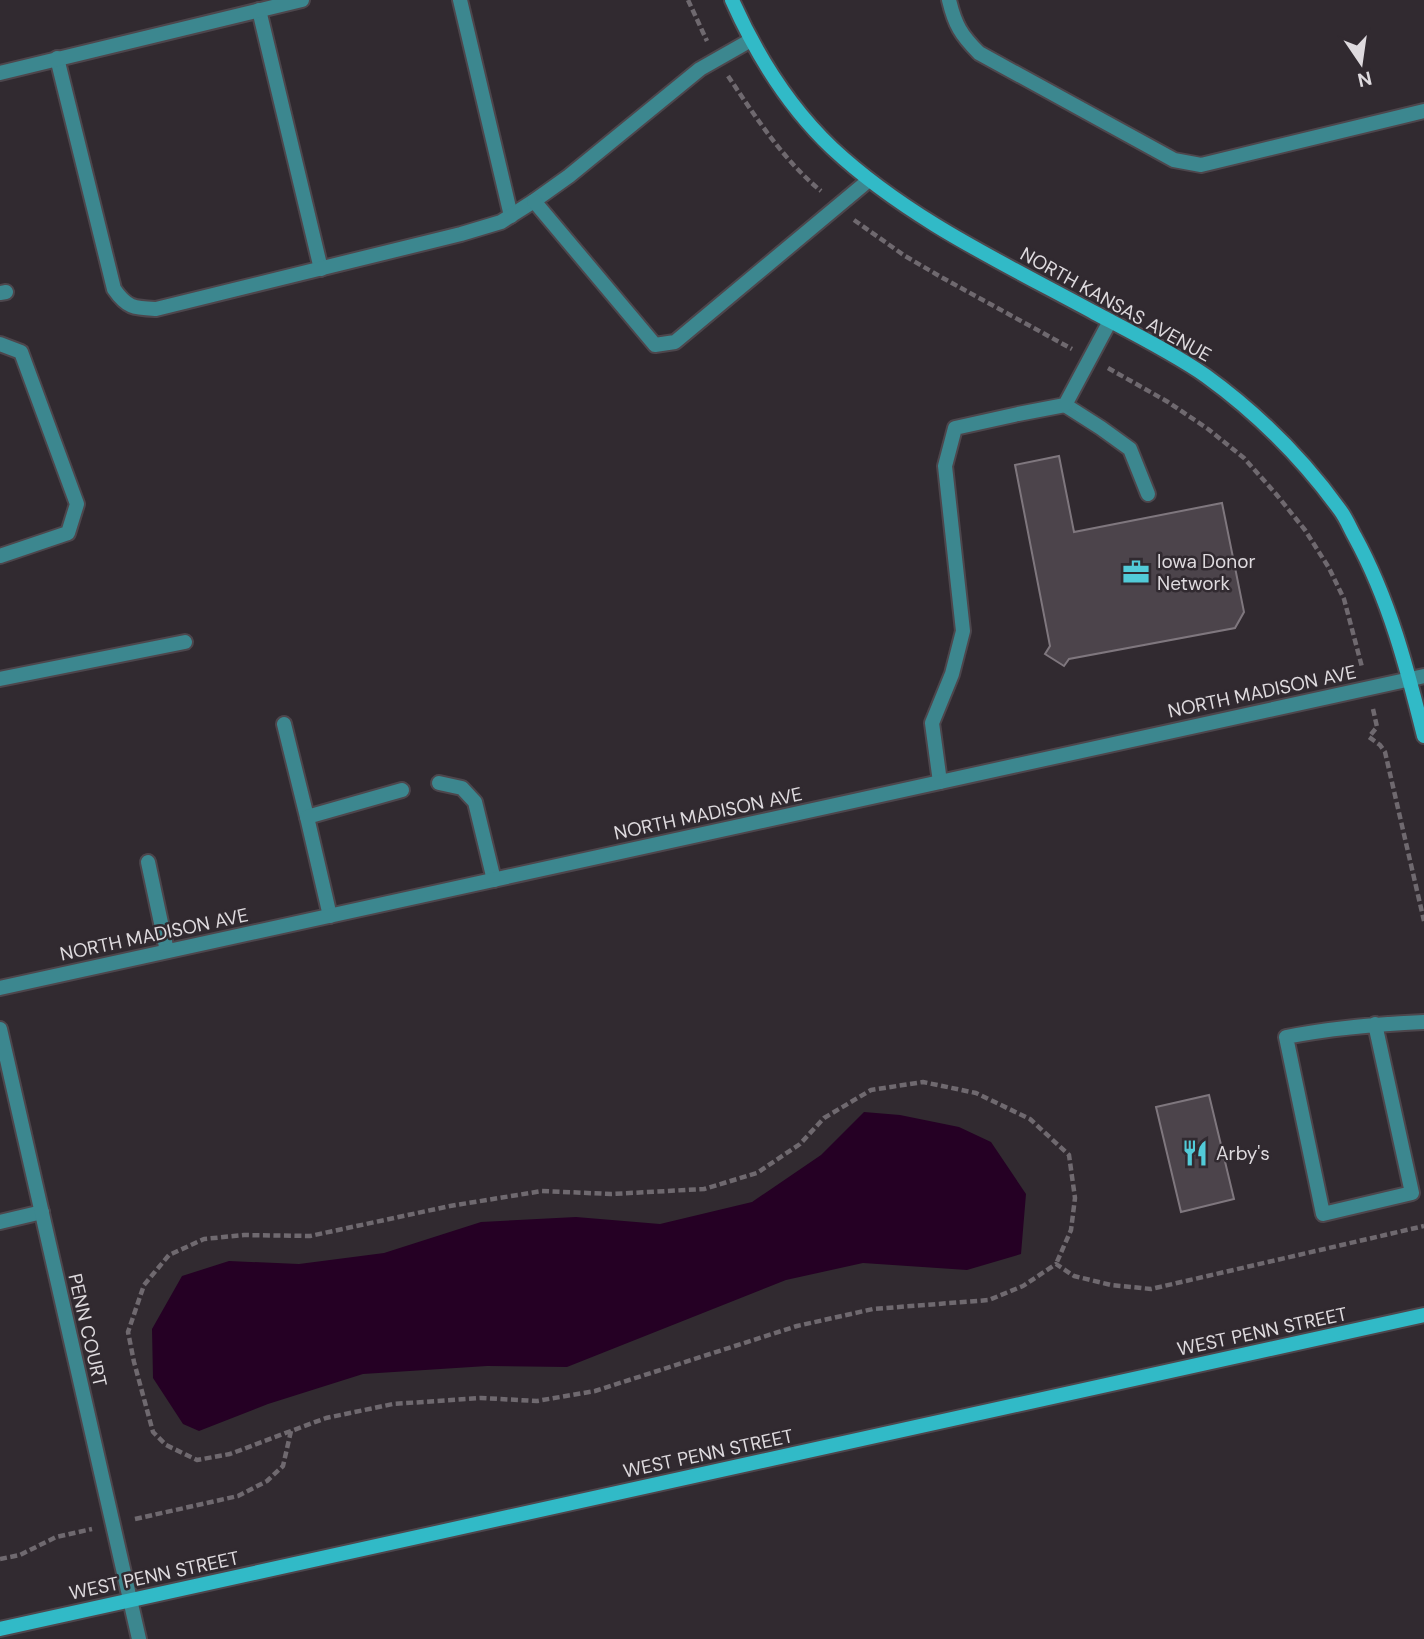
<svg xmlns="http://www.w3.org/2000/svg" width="1424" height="1639" font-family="'DM Sans',sans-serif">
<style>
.water{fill:#250024}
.building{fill:#4c444b;stroke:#7f777e;stroke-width:2}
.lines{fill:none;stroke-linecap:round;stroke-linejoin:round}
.lane-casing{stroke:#4d464c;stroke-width:18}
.street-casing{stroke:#4d464c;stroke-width:18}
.secondary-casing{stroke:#4d464c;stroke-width:18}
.path{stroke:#6f696f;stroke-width:4.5;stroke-dasharray:7 3.5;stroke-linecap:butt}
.lane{stroke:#3c878f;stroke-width:14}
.street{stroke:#3c878f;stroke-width:14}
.secondary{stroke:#31bac7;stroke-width:14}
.labels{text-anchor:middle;stroke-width:5;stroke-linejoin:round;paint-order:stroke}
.street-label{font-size:19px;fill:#dedade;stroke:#312a30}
.poi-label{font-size:19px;fill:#dedade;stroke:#312a30;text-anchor:start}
</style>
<rect width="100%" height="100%" fill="#312a30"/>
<polygon class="water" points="864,1112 900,1115 959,1127 991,1142 1026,1194 1021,1254 967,1270 863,1263 786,1280 567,1367 487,1366 363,1374 268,1404 199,1431 183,1424 153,1378 152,1329 182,1276 229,1261 299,1264 384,1253 481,1222 576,1217 660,1224 752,1202 821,1155"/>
<g class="building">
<polygon points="1059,456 1074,532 1222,503 1244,612 1235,628 1069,659 1064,666 1045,654 1050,646 1015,465"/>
<polygon points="1209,1095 1234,1199 1181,1212 1156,1107"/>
</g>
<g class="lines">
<g class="lane-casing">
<g id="lane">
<polyline points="460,0 511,216"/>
<path d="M949,0C955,25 961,35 979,53L1174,160L1201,165L1424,111"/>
<polyline points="259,10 321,269"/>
<path d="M57,58L114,289C127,308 134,308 156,309L461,234L501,222L534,201L569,176L700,69L751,40"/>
<polyline points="534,201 655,345 675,342 869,180"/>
<polyline points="0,293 6,292"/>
<polyline points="0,344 21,352 77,504 68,533 0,556"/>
<polyline points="1065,405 1101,428 1130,449 1148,494"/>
<polyline points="0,679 185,642"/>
<polyline points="284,724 307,817"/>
<polyline points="940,782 932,723 952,674 963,631 945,466 955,428 1018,414 1065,405 1110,321"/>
<polyline points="439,783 462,788 475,802 494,880"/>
<polyline points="148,862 167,951"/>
<polyline points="330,916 307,817 402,790"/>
<path d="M1375,1024L1412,1193L1323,1214L1286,1037C1332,1028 1377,1024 1424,1022"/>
<polyline points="0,1222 42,1212"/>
</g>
</g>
<g class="street-casing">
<g id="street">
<polyline points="0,73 302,0"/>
<polyline points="0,988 1424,676"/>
<polyline points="0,1029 139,1639"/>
</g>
</g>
<g class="secondary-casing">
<g id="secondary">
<path d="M732,0C756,54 789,107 832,148C908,219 1005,264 1095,313C1131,332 1173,353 1206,376C1257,413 1303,459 1340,510C1346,518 1350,528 1355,537C1389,599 1407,668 1424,736"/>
<polyline points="0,1629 1424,1315"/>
</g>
</g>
<g class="path">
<polyline points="688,0 707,41"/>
<path d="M728,76C755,116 783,160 821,191"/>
<polyline points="854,220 905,256 941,277 1072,349"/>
<polyline points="1108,368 1168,402 1208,429 1244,458 1276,494 1305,530 1329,568 1344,599 1362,667"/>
<polyline points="1373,709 1377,727 1369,737 1380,745 1385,752 1424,921"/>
<polyline points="291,1431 230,1454 197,1460 166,1445 153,1432 134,1362 128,1332 144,1285 169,1255 204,1239 244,1235 310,1236 450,1206 542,1191 611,1194 704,1189 757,1173 800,1144 824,1118 871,1090 923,1082 976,1093 1030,1119 1069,1155 1075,1198 1071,1230 1056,1264"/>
<polyline points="135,1519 238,1496 267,1481 283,1466 291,1431 326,1418 393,1404 481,1398 537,1401 595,1391 797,1326 873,1309 989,1300 1023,1286 1056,1264 1074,1276 1111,1285 1151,1289 1424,1226"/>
<polyline points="0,1559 20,1555 56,1537 92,1529"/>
</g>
<use href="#lane" class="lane"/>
<use href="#street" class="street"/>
<use href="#secondary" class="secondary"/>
</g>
<defs>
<g id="office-bare" transform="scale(2.1)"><path d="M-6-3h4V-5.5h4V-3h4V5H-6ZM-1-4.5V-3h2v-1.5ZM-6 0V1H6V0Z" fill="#52cbd8" stroke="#312a30" stroke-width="2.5" paint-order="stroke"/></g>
<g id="restaurant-bare" transform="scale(2.1)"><path d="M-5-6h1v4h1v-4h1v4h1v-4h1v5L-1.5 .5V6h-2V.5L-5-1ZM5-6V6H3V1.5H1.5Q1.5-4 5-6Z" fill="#52cbd8" stroke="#312a30" stroke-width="2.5" paint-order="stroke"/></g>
</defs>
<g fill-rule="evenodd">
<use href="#office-bare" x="1136" y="572"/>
<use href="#restaurant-bare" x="1195" y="1153"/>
</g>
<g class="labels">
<g class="street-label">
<text transform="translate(1116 304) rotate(29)" y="7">NORTH KANSAS AVENUE</text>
<text transform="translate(1262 691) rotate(-12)" y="7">NORTH MADISON AVE</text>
<text transform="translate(708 813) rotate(-12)" y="7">NORTH MADISON AVE</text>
<text transform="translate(154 934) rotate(-12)" y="7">NORTH MADISON AVE</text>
<text transform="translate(88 1330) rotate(77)" y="7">PENN COURT</text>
<text transform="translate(1262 1331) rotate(-12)" y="7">WEST PENN STREET</text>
<text transform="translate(708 1453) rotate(-12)" y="7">WEST PENN STREET</text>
<text transform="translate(154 1575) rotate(-12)" y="7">WEST PENN STREET</text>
</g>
<g class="poi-label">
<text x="1157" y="568">Iowa Donor<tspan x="1157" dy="22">Network</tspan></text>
<text x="1216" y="1160">Arby's</text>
</g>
</g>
<g transform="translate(1361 63) rotate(167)" stroke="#312a30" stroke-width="5" paint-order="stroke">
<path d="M0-5L12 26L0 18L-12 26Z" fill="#dedade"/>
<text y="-10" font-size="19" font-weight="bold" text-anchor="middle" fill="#dedade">N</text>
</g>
</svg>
